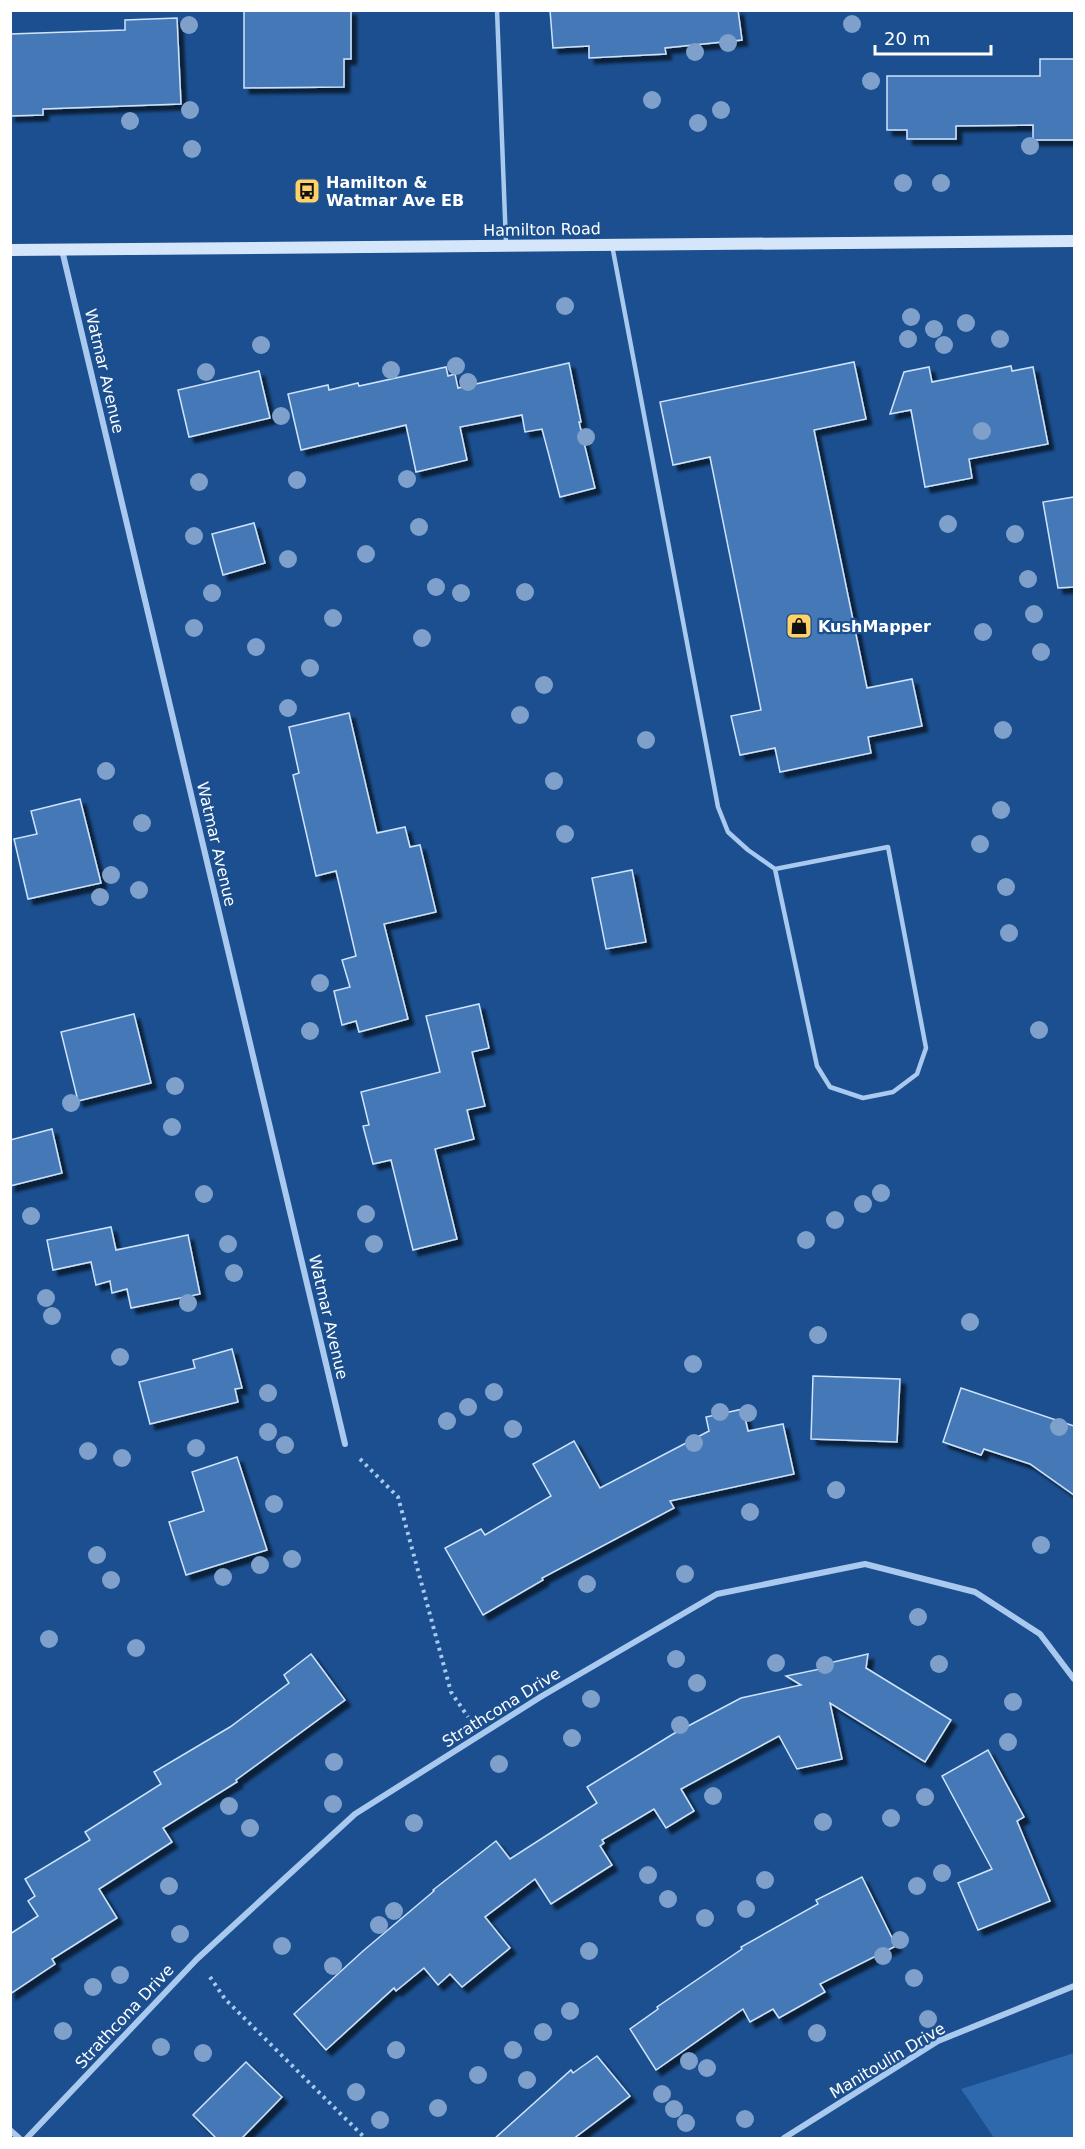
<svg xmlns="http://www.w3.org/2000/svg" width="1085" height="2149" font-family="'DejaVu Sans',sans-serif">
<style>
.green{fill:#2e69ad}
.building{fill:#4478b7;stroke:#cfe3fa;stroke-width:1.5;filter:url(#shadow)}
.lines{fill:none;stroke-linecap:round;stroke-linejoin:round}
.path{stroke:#a9c9ee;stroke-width:4;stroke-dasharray:3 4.5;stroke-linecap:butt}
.service{stroke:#a9c9ee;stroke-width:4.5}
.minor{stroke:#a9c9ee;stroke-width:6}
.secondary{stroke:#d6e6fa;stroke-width:12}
.tree{fill:#7ea0ca}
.labels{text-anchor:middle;stroke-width:4.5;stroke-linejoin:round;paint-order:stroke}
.poi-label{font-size:16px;font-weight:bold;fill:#fff;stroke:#1b4f8f;text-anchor:start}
.street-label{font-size:16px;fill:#fff;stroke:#1b4f8f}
</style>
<defs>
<filter id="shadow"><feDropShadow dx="5.5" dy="5.5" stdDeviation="1.5" flood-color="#0009"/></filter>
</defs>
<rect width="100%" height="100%" fill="#1b4f8f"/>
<polygon class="green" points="1074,2053 1074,2138 994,2138 961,2089"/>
<g class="building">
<polygon points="244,10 351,10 351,59 344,59 344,87 244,88"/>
<polygon points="550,10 738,10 742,40 665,48 666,54 589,58 589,46 553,48"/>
<polygon points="177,18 181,104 43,109 43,115 10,116 10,34 125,30 125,20"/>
<polygon points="1040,59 1074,59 1074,140 1033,140 1033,125 956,126 956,139 907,139 907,130 887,130 887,76 1040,76"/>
<polygon points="854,362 866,419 814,430 867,688 912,679 922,726 868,737 871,753 780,772 775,748 740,755 731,716 761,710 710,457 673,465 660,402"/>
<polygon points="569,363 581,422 579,422 595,488 560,497 542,429 525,432 522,415 460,427 467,460 416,472 406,425 301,450 288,394 328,385 329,390 358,383 359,386 446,367 448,376 455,374 458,388"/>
<polygon points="1011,366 1012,371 1033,367 1048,444 969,459 972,478 925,487 911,410 890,414 904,372 929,367 932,382"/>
<polygon points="259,371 270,418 189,437 178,390"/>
<polygon points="1074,497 1074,587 1058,588 1043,502"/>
<polygon points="254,523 265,563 223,575 212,534"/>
<polygon points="349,713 377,833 405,827 410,847 420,845 436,912 384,924 408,1019 359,1032 356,1021 342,1025 334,991 350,987 342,960 356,956 336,871 316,876 293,775 299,773 289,727"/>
<polygon points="80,799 101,883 28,899 14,839 37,834 31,811"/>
<polygon points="632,870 646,942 606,949 592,878"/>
<polygon points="479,1004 489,1048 472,1052 485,1106 467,1110 474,1139 435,1149 457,1239 413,1250 391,1160 373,1164 363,1126 369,1125 361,1092 440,1072 426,1016"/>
<polygon points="134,1014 151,1083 78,1101 61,1032"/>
<polygon points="52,1129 62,1173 10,1186 10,1140"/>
<polygon points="111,1227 116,1250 188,1235 200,1294 131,1308 127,1289 112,1293 110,1281 96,1285 91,1262 53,1270 47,1240"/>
<polygon points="232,1349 242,1388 235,1389 238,1402 150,1424 139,1382 195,1368 193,1360"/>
<polygon points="813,1376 900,1379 897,1442 811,1439"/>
<polygon points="961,1388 1074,1426 1074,1495 1030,1464 984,1449 981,1455 943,1442"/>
<polygon points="743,1409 748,1431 783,1424 794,1474 670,1501 674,1508 542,1578 543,1580 483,1615 445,1548 481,1529 485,1535 551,1496 533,1464 574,1441 600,1488 709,1431 706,1417"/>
<polygon points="237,1457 267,1550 186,1575 169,1522 204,1511 192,1472"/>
<polygon points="311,1654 345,1700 236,1780 237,1782 163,1828 172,1842 99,1889 117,1918 52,1959 55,1964 10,1994 10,1934 38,1916 28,1901 35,1896 25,1879 90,1840 85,1832 161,1784 154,1772 230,1727 289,1683 284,1675"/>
<polygon points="868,1654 866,1668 951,1720 925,1762 830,1703 842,1759 797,1769 779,1736 681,1789 694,1811 666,1828 654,1809 602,1840 604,1843 600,1846 612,1865 551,1904 535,1879 485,1917 510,1948 462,1987 450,1974 438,1985 424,1968 396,1991 394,1988 326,2050 294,2014 363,1951 434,1891 433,1890 496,1841 510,1859 597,1803 587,1787 673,1734 741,1698 801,1685 786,1676 830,1667 829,1663"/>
<polygon points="988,1750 1024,1817 1017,1821 1050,1901 978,1930 958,1883 992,1869 942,1776"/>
<polygon points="862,1877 896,1946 820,1984 825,1992 779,2018 773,2009 750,2022 743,2009 656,2070 630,2029 658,2009 657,2007 742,1949 741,1947 818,1904 816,1900"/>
<polygon points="597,2056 630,2096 573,2139 494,2139 571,2070 573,2073"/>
<polygon points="246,2062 282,2097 241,2139 217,2139 193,2115"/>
</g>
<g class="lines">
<g class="path">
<polyline points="360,1459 398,1497 451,1692 468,1717"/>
<polyline points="210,1977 225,1999 365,2138"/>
</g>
<g class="service">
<polyline points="497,10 506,244"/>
<polyline points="612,245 718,807 728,832 748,850 775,869 817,1066 830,1087 863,1098 893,1092 917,1074 926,1048 888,847 775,869"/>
</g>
<g class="minor">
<polyline points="62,250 345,1444"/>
<polyline points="10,2130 19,2138"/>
<polyline points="27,2138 197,1959 355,1814 542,1696 717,1594 865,1564 975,1592 1040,1634 1074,1679"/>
<polyline points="784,2138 938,2041 1074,1986"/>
</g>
<polyline class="secondary" points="10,250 1074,241"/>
</g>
<g class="tree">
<circle cx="852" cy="24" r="9"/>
<circle cx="189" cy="25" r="9"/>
<circle cx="728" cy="43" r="9"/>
<circle cx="695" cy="52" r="9"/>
<circle cx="871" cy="81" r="9"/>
<circle cx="652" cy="100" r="9"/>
<circle cx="190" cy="110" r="9"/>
<circle cx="721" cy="110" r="9"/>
<circle cx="130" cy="121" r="9"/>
<circle cx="698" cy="123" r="9"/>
<circle cx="1030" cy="146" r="9"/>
<circle cx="192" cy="149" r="9"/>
<circle cx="903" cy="183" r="9"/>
<circle cx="941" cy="183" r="9"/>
<circle cx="565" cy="306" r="9"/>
<circle cx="911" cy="317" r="9"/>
<circle cx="966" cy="323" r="9"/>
<circle cx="934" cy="329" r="9"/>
<circle cx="908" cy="339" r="9"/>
<circle cx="1000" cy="339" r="9"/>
<circle cx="261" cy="345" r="9"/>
<circle cx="944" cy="345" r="9"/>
<circle cx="456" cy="366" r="9"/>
<circle cx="391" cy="370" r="9"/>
<circle cx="206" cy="372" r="9"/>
<circle cx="468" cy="382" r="9"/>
<circle cx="281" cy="416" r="9"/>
<circle cx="982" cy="431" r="9"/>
<circle cx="586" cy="437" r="9"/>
<circle cx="407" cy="479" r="9"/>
<circle cx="297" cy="480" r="9"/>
<circle cx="199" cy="482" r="9"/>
<circle cx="948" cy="524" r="9"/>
<circle cx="419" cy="527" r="9"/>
<circle cx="1015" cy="534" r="9"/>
<circle cx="194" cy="536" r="9"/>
<circle cx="366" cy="554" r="9"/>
<circle cx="288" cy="559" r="9"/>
<circle cx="1028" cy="579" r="9"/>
<circle cx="436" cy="587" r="9"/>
<circle cx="525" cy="592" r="9"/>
<circle cx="212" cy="593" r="9"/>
<circle cx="461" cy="593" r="9"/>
<circle cx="1034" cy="614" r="9"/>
<circle cx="333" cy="618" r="9"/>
<circle cx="194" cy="628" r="9"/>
<circle cx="983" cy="632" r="9"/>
<circle cx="422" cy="638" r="9"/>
<circle cx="256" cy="647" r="9"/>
<circle cx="1041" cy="652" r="9"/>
<circle cx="310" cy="668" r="9"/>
<circle cx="544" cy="685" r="9"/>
<circle cx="288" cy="708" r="9"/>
<circle cx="520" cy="715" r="9"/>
<circle cx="1003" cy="730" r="9"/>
<circle cx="646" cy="740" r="9"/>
<circle cx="106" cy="771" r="9"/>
<circle cx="554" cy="781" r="9"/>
<circle cx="1001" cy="810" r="9"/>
<circle cx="142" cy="823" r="9"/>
<circle cx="565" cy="834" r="9"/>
<circle cx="980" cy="844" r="9"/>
<circle cx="111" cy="875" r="9"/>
<circle cx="1006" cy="887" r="9"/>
<circle cx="139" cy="890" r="9"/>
<circle cx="100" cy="897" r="9"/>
<circle cx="1009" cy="933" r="9"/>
<circle cx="320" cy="983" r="9"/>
<circle cx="1039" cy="1030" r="9"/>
<circle cx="310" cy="1031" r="9"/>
<circle cx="175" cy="1086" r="9"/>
<circle cx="71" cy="1103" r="9"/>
<circle cx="172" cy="1127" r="9"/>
<circle cx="881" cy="1193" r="9"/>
<circle cx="204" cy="1194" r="9"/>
<circle cx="863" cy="1204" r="9"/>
<circle cx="366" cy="1214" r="9"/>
<circle cx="31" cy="1216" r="9"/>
<circle cx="835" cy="1220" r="9"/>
<circle cx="806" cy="1240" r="9"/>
<circle cx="228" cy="1244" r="9"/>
<circle cx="374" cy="1244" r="9"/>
<circle cx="234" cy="1273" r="9"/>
<circle cx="46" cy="1298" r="9"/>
<circle cx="188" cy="1303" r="9"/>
<circle cx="52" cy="1316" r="9"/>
<circle cx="970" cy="1322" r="9"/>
<circle cx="818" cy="1335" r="9"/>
<circle cx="120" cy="1357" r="9"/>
<circle cx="693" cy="1364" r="9"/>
<circle cx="494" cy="1392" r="9"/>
<circle cx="268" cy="1393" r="9"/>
<circle cx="468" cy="1407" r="9"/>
<circle cx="720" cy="1412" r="9"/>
<circle cx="748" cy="1413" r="9"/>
<circle cx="447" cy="1421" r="9"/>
<circle cx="1059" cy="1427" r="9"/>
<circle cx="513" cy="1429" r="9"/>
<circle cx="268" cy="1432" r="9"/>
<circle cx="694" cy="1443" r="9"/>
<circle cx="285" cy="1445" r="9"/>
<circle cx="196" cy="1448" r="9"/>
<circle cx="88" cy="1451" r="9"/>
<circle cx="122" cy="1458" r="9"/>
<circle cx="836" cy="1490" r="9"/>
<circle cx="274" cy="1504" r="9"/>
<circle cx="750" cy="1512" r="9"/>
<circle cx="1041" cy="1545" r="9"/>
<circle cx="97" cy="1555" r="9"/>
<circle cx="292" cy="1559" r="9"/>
<circle cx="260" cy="1565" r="9"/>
<circle cx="685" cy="1574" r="9"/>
<circle cx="223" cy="1577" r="9"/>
<circle cx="111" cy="1580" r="9"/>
<circle cx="587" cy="1584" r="9"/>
<circle cx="918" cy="1617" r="9"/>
<circle cx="49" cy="1639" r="9"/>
<circle cx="136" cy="1648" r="9"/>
<circle cx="676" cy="1659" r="9"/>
<circle cx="776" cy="1663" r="9"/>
<circle cx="939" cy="1664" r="9"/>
<circle cx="825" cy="1665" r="9"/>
<circle cx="697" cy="1683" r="9"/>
<circle cx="591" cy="1699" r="9"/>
<circle cx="1013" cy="1702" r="9"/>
<circle cx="680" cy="1725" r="9"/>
<circle cx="572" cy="1738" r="9"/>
<circle cx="1008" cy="1742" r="9"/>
<circle cx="334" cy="1762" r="9"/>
<circle cx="499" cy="1764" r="9"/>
<circle cx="713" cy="1796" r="9"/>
<circle cx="925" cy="1797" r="9"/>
<circle cx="333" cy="1804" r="9"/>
<circle cx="229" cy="1806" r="9"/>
<circle cx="891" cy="1818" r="9"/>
<circle cx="823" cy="1822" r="9"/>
<circle cx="414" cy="1823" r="9"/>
<circle cx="250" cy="1828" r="9"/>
<circle cx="942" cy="1873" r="9"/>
<circle cx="648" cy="1875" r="9"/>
<circle cx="765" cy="1880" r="9"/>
<circle cx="169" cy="1886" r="9"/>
<circle cx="917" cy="1886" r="9"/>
<circle cx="668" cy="1899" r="9"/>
<circle cx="746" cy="1909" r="9"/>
<circle cx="394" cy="1911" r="9"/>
<circle cx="705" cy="1918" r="9"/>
<circle cx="379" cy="1925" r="9"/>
<circle cx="180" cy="1934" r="9"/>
<circle cx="900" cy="1940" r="9"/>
<circle cx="282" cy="1946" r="9"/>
<circle cx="589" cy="1951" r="9"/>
<circle cx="883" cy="1956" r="9"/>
<circle cx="333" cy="1966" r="9"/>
<circle cx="120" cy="1975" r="9"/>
<circle cx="914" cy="1978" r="9"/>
<circle cx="93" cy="1987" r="9"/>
<circle cx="570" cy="2011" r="9"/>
<circle cx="928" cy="2019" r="9"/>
<circle cx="63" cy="2031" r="9"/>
<circle cx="543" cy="2032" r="9"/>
<circle cx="817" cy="2033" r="9"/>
<circle cx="161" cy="2047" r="9"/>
<circle cx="396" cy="2050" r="9"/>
<circle cx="513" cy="2050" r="9"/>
<circle cx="203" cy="2053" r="9"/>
<circle cx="689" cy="2061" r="9"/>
<circle cx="707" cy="2068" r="9"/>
<circle cx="478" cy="2075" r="9"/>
<circle cx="527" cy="2080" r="9"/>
<circle cx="356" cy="2092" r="9"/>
<circle cx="662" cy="2094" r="9"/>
<circle cx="438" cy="2108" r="9"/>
<circle cx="674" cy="2109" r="9"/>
<circle cx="745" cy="2119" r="9"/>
<circle cx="380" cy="2120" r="9"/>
<circle cx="686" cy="2123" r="9"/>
</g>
<defs>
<g id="bus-square" transform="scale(1.35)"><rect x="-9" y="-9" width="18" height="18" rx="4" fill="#ffd166" stroke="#1b4f8f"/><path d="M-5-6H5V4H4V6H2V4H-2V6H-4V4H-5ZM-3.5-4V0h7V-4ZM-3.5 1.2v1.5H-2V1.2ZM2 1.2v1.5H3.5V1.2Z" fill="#111"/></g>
<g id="shop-square" transform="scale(1.35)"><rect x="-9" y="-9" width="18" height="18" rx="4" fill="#ffd166" stroke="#1b4f8f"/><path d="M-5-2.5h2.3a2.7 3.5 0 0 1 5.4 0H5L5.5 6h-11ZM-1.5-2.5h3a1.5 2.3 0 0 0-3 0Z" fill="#111"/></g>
</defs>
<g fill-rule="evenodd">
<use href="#bus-square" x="307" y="191"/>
<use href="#shop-square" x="799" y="626"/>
</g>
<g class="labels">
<g class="poi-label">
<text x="326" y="188">Hamilton &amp;<tspan x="326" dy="18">Watmar Ave EB</tspan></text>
<text x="818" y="632">KushMapper</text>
</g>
<g class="street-label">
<text transform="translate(542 229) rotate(-1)" y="6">Hamilton Road</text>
<text transform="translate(105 371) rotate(77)" y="6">Watmar Avenue</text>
<text transform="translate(217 844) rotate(77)" y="6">Watmar Avenue</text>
<text transform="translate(329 1317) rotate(77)" y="6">Watmar Avenue</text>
<text transform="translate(501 1707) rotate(-32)" y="6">Strathcona Drive</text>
<text transform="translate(124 2016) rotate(-47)" y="6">Strathcona Drive</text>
<text transform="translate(887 2060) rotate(-31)" y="6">Manitoulin Drive</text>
</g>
</g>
<rect width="1085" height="2149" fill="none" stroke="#ffffff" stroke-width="24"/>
<path d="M875 45v9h116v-9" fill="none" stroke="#ffffff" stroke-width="3"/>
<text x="884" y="45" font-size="18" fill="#ffffff" stroke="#1b4f8f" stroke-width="4.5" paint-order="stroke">20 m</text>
</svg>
